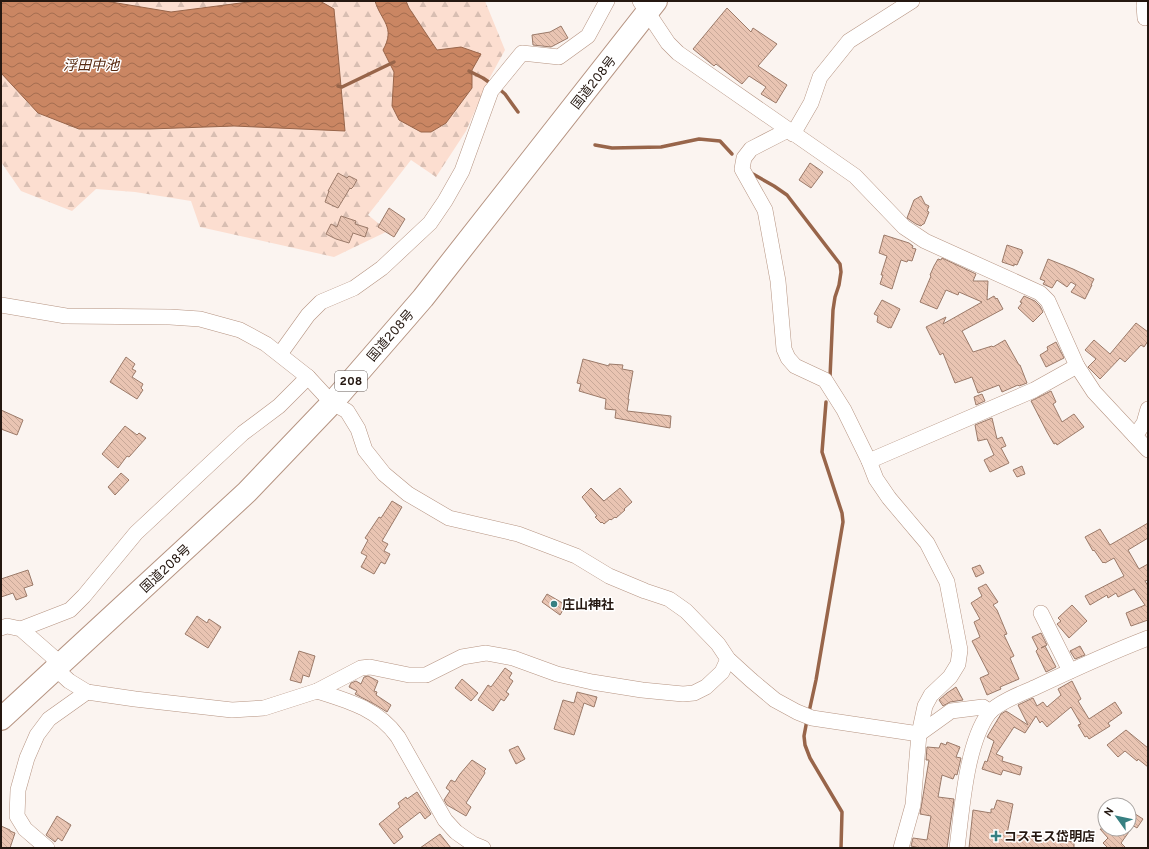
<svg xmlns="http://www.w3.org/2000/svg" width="1149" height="849" font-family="Overpass,'Noto Sans JP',sans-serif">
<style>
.forest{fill:url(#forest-firs)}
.water{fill:url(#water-waves);stroke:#98654a}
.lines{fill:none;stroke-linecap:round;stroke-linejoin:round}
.stream{stroke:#98654a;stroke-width:3.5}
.building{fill:url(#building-back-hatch);stroke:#9b7a69}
.minor-casing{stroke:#b69482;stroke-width:16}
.highway-casing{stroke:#b69482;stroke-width:24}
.minor{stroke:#fff;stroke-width:15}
.highway{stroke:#fff;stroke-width:22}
.poi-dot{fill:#378082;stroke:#fff;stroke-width:1.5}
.labels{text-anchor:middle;stroke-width:3;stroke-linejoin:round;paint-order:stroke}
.shield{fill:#fff;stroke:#665d58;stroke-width:1}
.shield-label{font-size:12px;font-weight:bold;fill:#251811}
.street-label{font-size:13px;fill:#251811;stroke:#fff}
.poi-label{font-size:13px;font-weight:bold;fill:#251811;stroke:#fff;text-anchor:start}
.water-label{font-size:14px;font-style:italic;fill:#562910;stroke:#fff}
</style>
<defs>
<pattern id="forest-firs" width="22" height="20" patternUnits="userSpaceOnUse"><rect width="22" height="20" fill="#fcded0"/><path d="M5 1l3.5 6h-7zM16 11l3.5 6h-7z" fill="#d8beb2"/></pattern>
<pattern id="water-waves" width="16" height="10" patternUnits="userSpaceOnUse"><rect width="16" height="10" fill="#ca8663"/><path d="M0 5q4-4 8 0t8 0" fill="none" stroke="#a46d50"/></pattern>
<pattern id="building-back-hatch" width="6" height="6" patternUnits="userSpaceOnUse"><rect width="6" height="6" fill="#e9c4b2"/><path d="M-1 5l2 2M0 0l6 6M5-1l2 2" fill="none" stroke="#c8a898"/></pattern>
</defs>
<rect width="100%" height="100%" fill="#fbf4f0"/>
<polygon class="forest" points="1,1 485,1 505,50 488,81 466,131 436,177 411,160 368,215 388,231 334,257 200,227 191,201 135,192 96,189 72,211 21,191 1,162"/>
<g class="water">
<polygon points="1,1 105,1 171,12 256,1 320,1 334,9 345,131 234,126 150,129 79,129 38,113 1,73"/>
<path d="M375,1H406L409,8L437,50L461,47L481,54L472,70V88L446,123L431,132H421L399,120L392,106L394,72L383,50C396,27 381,21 375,1Z"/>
</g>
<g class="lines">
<g class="stream">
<polyline points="469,71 483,78 493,85"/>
<polyline points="338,86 342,87 394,62"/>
<polyline points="498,88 505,94 518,112"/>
<polyline points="595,145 612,148 661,147 699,139 720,141 732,154"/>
<polyline points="753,174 774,186 787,195 840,264 841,272 839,285 835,297 833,310 830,377"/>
<polyline points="809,712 816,680 843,522 842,513 822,452 826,402"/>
<polyline points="807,720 804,736 805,745 810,758 842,812 841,848"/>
</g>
</g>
<g class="building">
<polygon points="727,8 751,32 753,28 777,44 758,66 787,85 776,103 761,94 766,87 749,76 742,84 716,64 714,66 693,49"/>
<polygon points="561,26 568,38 551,47 533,45 532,35 550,32"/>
<polygon points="810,163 823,172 811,188 799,180"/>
<polygon points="338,173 347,178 349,176 357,180 353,187 351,189 350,188 338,208 325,202 329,191 328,191"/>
<polygon points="921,196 925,204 929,206 927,211 929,212 924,224 923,224 921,226 916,224 907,218 914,200"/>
<polygon points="389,208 405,219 394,237 378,227"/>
<polygon points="341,216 356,221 355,224 368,228 365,237 353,233 349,243 336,239 326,234 331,224 337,227"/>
<polygon points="884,235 909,243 913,246 912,248 916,249 912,261 908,260 907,262 901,260 892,289 880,284 883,275 881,275 887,256 879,253"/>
<polygon points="1007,245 1022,250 1022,252 1023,252 1017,265 1014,264 1014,266 1002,262"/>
<polygon points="942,258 976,274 973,281 988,281 987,300 994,296 996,299 997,298 1003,309 962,331 973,352 992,346 993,347 1005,340 1019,365 1020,365 1027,383 1019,386 1018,385 1002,392 999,385 978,393 972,377 955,383 943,353 940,355 926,327 946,317 943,324 982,302 959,292 958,295 946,290 937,309 920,302 931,276 930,275 934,266 938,259 941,260"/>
<polygon points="1048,259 1073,269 1094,279 1091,285 1092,285 1085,299 1071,292 1076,285 1071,282 1067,287 1057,280 1052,288 1043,284 1045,281 1040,279"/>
<polygon points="1024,296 1035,301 1040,306 1043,312 1033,322 1018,308 1022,303 1020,302"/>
<polygon points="882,300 900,309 891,328 889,327 889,328 877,322 878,316 874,314"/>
<polygon points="1136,323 1148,332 1148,341 1144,347 1141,345 1125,362 1120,358 1100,379 1088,367 1096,359 1085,350 1094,340 1110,354"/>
<polygon points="1056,342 1064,358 1046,367 1040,355 1048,350 1047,347"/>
<polygon points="126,357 135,364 132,369 136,371 132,377 143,384 141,388 143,390 137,399 110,382"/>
<polygon points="583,359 609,366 609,364 623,365 622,369 633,371 628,399 629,399 627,411 671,416 670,428 615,418 616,410 605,409 606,399 579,391 581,384 577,383"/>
<polygon points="1051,391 1056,402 1053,404 1062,422 1074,414 1084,427 1057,445 1056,443 1054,444 1047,432 1031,401"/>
<polygon points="982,394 985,401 976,405 974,397"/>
<polygon points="1,410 23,420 17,435 1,429"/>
<polygon points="992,418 997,439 1002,437 1006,446 1001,448 1009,463 990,472 984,460 994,455 987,439 978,441 975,425"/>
<polygon points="125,426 137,435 139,433 146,438 129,457 127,456 118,468 102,454"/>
<polygon points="1022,466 1025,474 1017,477 1013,470"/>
<polygon points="121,473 129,480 115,495 108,487"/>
<polygon points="591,488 604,501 620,488 632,502 624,509 625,510 616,518 615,517 611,520 610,519 604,524 602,522 601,523 595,517 597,516 582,497"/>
<polygon points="392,501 402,507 382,541 388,544 384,551 390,554 385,564 381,562 374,574 361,567 367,556 361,553 368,540 365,538 379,517 381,518"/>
<polygon points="1148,523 1148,538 1128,550 1139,569 1148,564 1148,580 1145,581 1148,586 1148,620 1131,626 1126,613 1145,605 1134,589 1118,597 1116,593 1108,598 1107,595 1090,605 1085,596 1124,576 1114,558 1105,563 1104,562 1103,563 1094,550 1093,551 1085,537 1100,529 1110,545"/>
<polygon points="980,565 984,573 976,577 972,568"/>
<polygon points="28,570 33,585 24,588 27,596 16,600 13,593 1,597 1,579"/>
<polygon points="986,584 998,602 993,605 997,610 1007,634 1004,635 1014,656 1010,658 1019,679 1000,687 1001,689 987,695 980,678 989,674 972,641 980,637 974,622 980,619 971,603 982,596 978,588"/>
<polygon points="547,594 566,605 560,615 542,602"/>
<polygon points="1072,605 1087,621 1069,638 1057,624 1061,621 1058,618"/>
<polygon points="197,616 207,623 209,619 221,627 208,648 185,634"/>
<polygon points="1041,633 1047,645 1041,648 1045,646 1056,667 1046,672 1036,651 1038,649 1032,637"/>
<polygon points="1080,646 1085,655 1075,659 1070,651"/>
<polygon points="299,651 315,656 309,677 303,675 301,683 290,680"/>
<polygon points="505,668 512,673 509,678 513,681 506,692 509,694 504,701 501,699 493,711 478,700 488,685 491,687"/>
<polygon points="368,676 378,681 374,691 377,692 376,695 391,705 387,712 376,705 355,694 357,691 349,687 351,683 356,681 361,684 364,677"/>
<polygon points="462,679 478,693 471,701 455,688"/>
<polygon points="1072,681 1081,699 1078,701 1089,719 1115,702 1122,713 1108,723 1110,726 1089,739 1087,736 1085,737 1078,725 1081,724 1071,707 1047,727 1042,721 1040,723 1036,716 1025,733 1014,727 996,754 1003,757 1002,761 1022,767 1020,775 1003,770 1001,775 982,769 985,761 987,762 994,741 987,737 1001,714 1006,711 1028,725 1018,705 1033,698 1037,706 1043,702 1047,707 1061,695 1058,689"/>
<polygon points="956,687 963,700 950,702 943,706 939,700 947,693"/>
<polygon points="577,692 597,697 594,707 584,703 574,735 554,729 563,700 574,703"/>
<polygon points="1126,730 1148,748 1148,767 1138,759 1137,761 1125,751 1118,757 1107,745"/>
<polygon points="947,742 960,747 956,757 961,758 957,775 955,774 953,779 942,775 938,797 954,799 947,848 920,848 911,846 913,838 927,840 931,816 920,814 929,760 926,760 927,747 939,748 941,743 946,745"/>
<polygon points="518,746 525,759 516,764 509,750"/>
<polygon points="472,760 486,769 484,771 485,773 466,803 471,807 466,816 447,805 444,800 450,791 446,788 451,780 455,782 460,774"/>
<polygon points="417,792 431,814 425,819 420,812 398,829 403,837 394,844 379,824 400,807 398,803 406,797 407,799"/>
<polygon points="997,800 1013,804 1007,834 1074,842 1074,848 969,848 973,810 991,813 991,809 994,809"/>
<polygon points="1129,810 1143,819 1137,828 1129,823"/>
<polygon points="57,816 71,825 62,841 58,838 55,842 46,835"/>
<polygon points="1,826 10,830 10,831 15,833 10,848 1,848"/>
<polygon points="1100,829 1131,829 1121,843 1126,848 1108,848 1103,843 1108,838"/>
<polygon points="440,834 451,848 420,848"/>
</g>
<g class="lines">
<g class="minor-casing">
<g id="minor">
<polyline points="640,1 668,43 678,53 855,176 904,227 925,241 1040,293 1048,301 1077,366 1094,392 1148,450"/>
<polyline points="1145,18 1144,6 1145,1"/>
<polyline points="788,130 751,149 744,158 742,169 765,210 778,281 784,349 788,358 795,366 825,380 844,410 869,461 876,479 889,498 927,543 947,582 960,650 958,664 950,677 931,695 925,706 919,734 913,805 901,848"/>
<polyline points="793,134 811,103 820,77 849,41 912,1"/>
<polyline points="1,305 66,316 170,317 200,319 240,330 266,344 308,377 332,403 347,411 358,429 365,450 384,474 408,494 449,518 518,534 576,556 609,576 645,591 669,599 686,611 718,644 728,659 751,680 775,700 797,712 812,718 919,734 951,711 983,707 990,712"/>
<polyline points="280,354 308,315 321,302 354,288 382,268 430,223 445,201 462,171 491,91 522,53 559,57 588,36 607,1"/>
<polyline points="1135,436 1144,423 1148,409"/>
<polyline points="869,461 1034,390 1077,366"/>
<polyline points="1041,613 1070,671"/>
<polyline points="1,628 7,626 21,629 53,657 56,669 69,681 87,692 135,699 232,710 264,708 317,691 361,668 370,667 409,675 426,675 462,657 486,653 513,658 557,674 592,682 642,690 683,694 694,693 706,687 722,672 728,659"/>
<polyline points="21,629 70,610 84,596 136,533 243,433 279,406 308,377"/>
<path d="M317,691C349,701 378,709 398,737L445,820L456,832L473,844L483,848"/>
<polyline points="47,848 25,829 17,816 18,790 27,758 37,735 49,719 87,692"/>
<path d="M957,848C962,810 966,744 989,713C997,703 1022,693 1034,688C1072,670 1109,653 1148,638"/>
</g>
</g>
<g class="highway-casing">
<polyline id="highway" points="1,719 247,492 332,403 423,298 656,1"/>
</g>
<use href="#minor" class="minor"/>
<use href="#highway" class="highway"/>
</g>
<g class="poi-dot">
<circle cx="554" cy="604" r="4"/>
<path d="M994 830h4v4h4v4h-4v4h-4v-4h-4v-4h4z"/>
</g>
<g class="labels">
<rect class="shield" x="335" y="371" width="32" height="20" rx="3"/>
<g class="shield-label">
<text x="351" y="385">208</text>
</g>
<g class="street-label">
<text transform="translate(593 82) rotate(-52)" y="5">国道208号</text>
<text transform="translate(390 335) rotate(-49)" y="5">国道208号</text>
<text transform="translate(165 568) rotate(-43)" y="5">国道208号</text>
</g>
<g class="poi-label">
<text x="562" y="609">庄山神社</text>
<text x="1004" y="841">コスモス岱明店</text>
</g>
<g class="water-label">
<text x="91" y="70">浮田中池</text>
</g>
</g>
<rect width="1149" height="849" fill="none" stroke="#251811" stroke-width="4"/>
<g transform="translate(1117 817) rotate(303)"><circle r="19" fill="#ffffff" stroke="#a8a3a0"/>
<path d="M0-3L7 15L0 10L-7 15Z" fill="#378082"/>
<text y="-6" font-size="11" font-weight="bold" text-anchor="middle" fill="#251811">N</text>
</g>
</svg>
